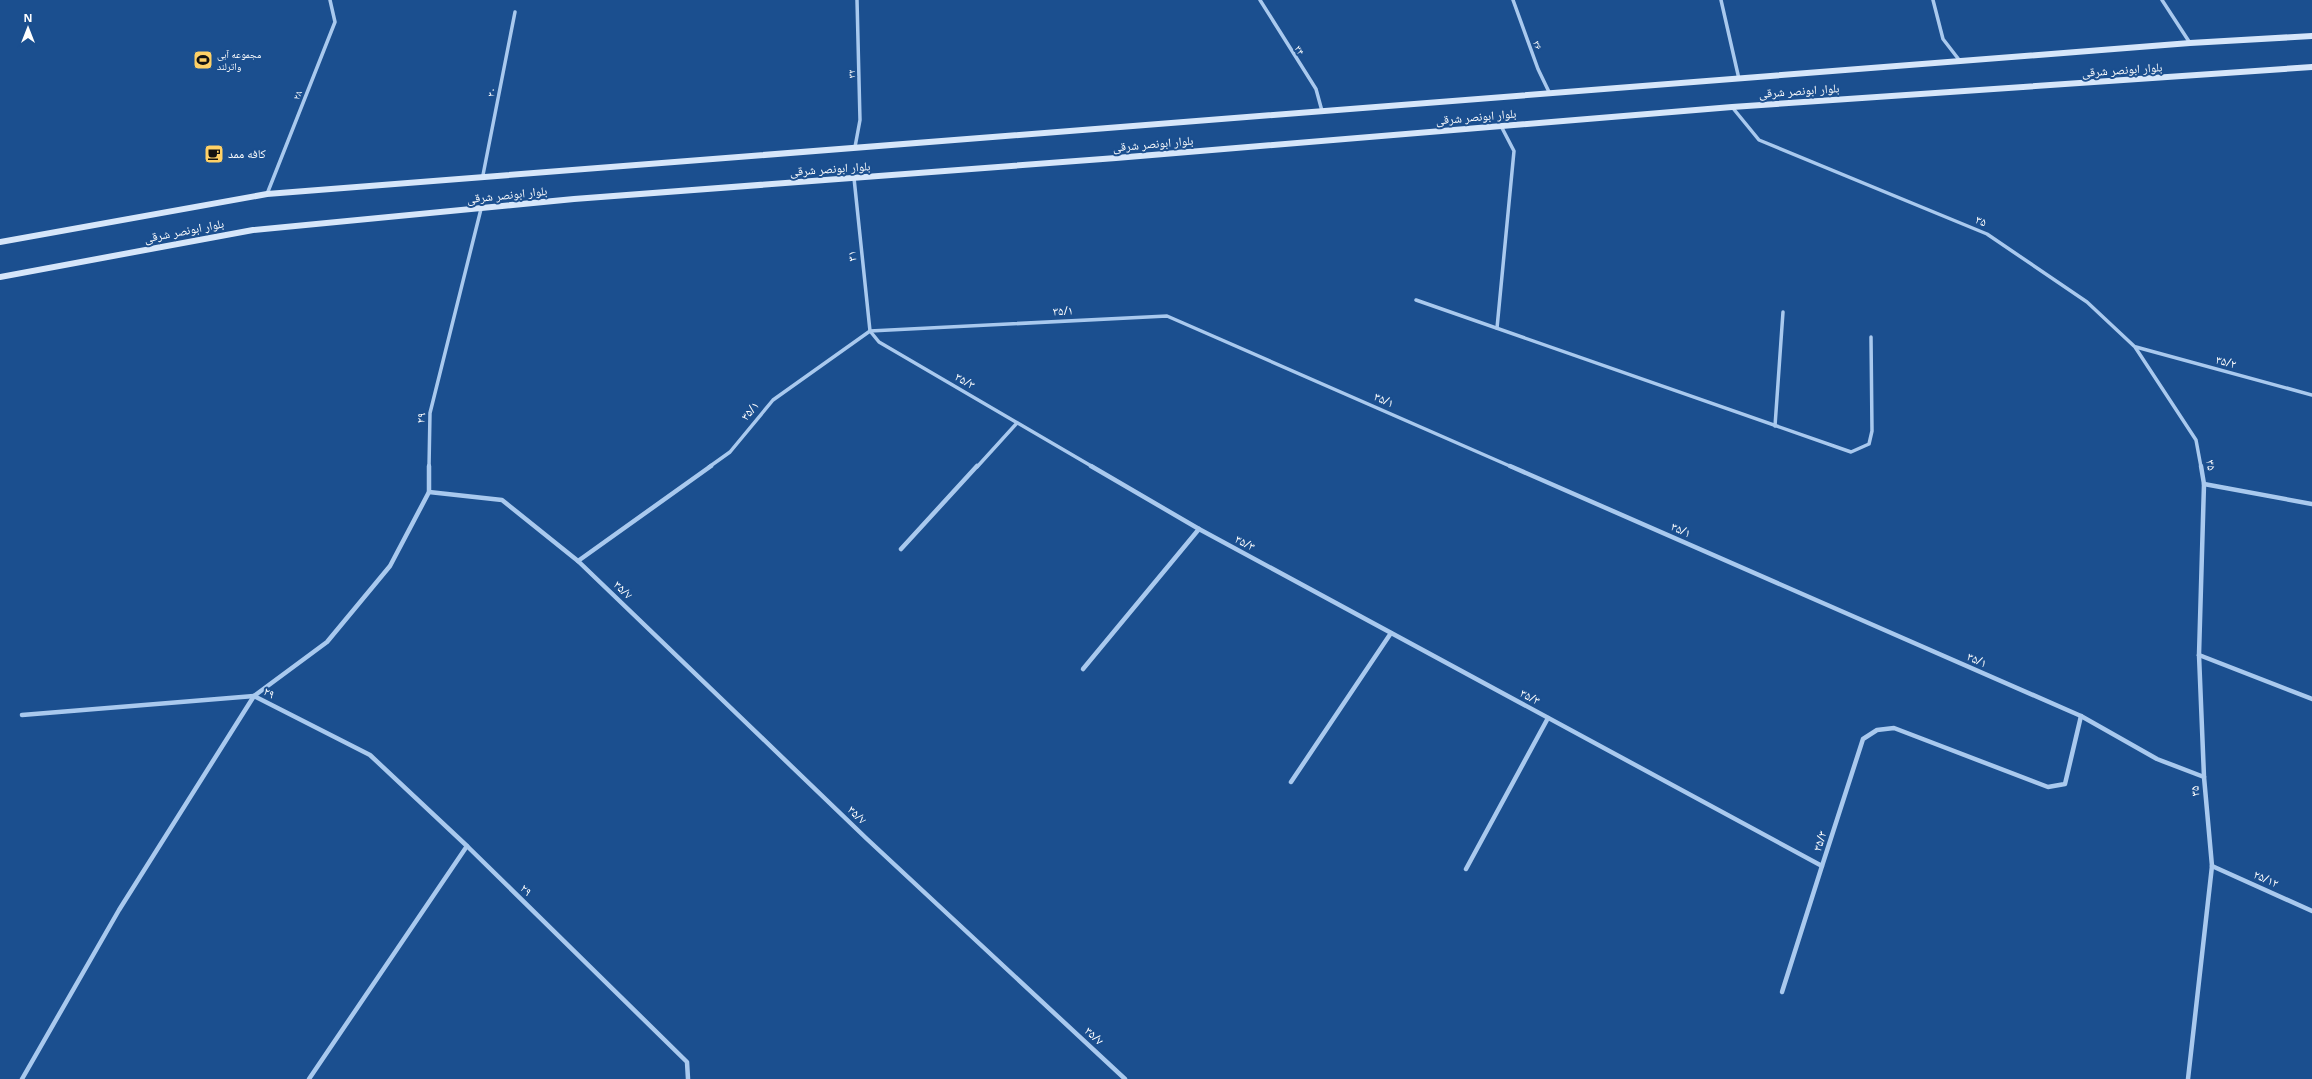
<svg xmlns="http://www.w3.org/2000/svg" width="2312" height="1079" font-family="'Open Sans','Noto Naskh Arabic',sans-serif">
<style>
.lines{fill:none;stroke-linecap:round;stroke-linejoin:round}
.minor-far1{stroke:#a9c9ee;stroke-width:3.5}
.minor{stroke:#a9c9ee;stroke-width:4.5}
.secondary{stroke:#d6e6fa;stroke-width:6}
.labels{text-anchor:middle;stroke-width:4;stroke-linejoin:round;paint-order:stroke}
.far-street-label{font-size:10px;fill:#fff;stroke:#1b4f8f}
.far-poi-label{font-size:10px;fill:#fff;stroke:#1b4f8f;text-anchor:start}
.street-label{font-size:12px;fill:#fff;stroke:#1b4f8f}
.poi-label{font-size:12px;fill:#fff;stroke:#1b4f8f;text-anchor:start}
</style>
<rect width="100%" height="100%" fill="#1b4f8f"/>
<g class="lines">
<g class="minor-far1">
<polyline points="1260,0 1316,89 1322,111"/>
<polyline points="1513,0 1538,69 1550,94"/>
<polyline points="1721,0 1739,79"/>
<polyline points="1933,0 1943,39 1960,61"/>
<polyline points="2162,0 2190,43"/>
<polyline points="1732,107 1759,140 1987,234 2087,302 2135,347 2196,440 2201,467"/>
<polyline points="855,147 860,120 857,0"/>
<polyline points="483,175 515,12"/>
<polyline points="854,178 870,331 879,342 1093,467"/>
<polyline points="267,194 335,22 330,0"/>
<polyline points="1416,300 1851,452 1869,444 1872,431 1871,337"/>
<polyline points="1497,328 1514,151 1501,126"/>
<polyline points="2136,347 2312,395"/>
<polyline points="1775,426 1783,312"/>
<polyline points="429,467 430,413 481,209"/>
<polyline points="709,467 730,452 773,400 870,331 1167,316 1512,467"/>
<polyline points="977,467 1017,423"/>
</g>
<g class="minor">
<polyline points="429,466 429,492 390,566 327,642 254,696 370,755 467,846 687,1062 688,1079"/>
<polyline points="1091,466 1199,529 1822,866 1863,739 1877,730 1894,728 2048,787 2065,784 2081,716"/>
<polyline points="1510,466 2081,716 2157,759 2204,777"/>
<polyline points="2204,484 2312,504"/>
<polyline points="429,492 502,500 578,561 867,839 1125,1079"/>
<polyline points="901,549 977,466"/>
<polyline points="578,561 711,466"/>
<polyline points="2199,655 2312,699"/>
<polyline points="1083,669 1199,529"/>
<polyline points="22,715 254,696"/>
<polyline points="1291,782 1391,633"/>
<polyline points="2212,866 2312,911"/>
<polyline points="1466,869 1548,718"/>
<polyline points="1782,992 1822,866"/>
<polyline points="22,1079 119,910 254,696"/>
<polyline points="309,1079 467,846"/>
<polyline points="2188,1079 2212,866 2204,777 2199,655 2204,484 2201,466"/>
</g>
<g class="secondary">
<polyline points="0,242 267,194 2190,43 2312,36"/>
<polyline points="0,277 253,230 574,199 1116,158 1732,107 2312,67"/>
</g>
</g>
<defs>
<g id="stadium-square" transform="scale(1)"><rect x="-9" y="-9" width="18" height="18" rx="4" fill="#ffd166" stroke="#1b4f8f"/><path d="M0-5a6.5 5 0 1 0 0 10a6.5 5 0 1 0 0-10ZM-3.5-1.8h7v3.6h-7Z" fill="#111"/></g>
<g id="cafe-square" transform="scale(1)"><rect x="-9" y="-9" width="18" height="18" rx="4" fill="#ffd166" stroke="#1b4f8f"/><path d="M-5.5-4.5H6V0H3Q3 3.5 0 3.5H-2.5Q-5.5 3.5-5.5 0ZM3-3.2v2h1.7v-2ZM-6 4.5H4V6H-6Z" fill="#111"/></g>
</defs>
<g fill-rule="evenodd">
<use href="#stadium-square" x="203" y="60"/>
<use href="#cafe-square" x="214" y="154"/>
</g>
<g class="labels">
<g class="far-street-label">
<text transform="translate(1538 45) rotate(70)" y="4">۳۶</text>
<text transform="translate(1300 50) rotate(58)" y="4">۳۴</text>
<text transform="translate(851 74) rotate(-92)" y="4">۳۲</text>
<text transform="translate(491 92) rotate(-79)" y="4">۳۰</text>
<text transform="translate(297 95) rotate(-68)" y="4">۲۸</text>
</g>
<g class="far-poi-label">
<text x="217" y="58">مجموعه آبی<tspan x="217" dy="12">واترلند</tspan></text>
</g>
<g class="street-label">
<text transform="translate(2122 70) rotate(-4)" y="4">بلوار ابونصر شرقی</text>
<text transform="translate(1799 91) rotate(-4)" y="4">بلوار ابونصر شرقی</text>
<text transform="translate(1476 117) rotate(-5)" y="4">بلوار ابونصر شرقی</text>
<text transform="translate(1153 144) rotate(-5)" y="4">بلوار ابونصر شرقی</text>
<text transform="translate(830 169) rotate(-4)" y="4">بلوار ابونصر شرقی</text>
<text transform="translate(507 195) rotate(-6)" y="4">بلوار ابونصر شرقی</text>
<text transform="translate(1981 221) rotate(22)" y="4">۳۵</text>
<text transform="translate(184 231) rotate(-11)" y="4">بلوار ابونصر شرقی</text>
<text transform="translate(852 256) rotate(-96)" y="4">۳۱</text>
<text transform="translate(1063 311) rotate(-3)" y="4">۳۵/۱</text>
<text transform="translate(2226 362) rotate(15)" y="4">۳۵/۲</text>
<text transform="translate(965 381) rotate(30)" y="4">۳۵/۳</text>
<text transform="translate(1384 400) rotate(24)" y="4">۳۵/۱</text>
<text transform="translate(750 411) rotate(-51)" y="4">۳۵/۱</text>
<text transform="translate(421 418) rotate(-85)" y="4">۲۹</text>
<text transform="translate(2211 465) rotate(80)" y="4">۳۵</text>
<text transform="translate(1681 530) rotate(24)" y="4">۳۵/۱</text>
<text transform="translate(1245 543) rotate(28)" y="4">۳۵/۳</text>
<text transform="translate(623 590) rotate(44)" y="4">۳۵/۷</text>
<text transform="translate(1977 660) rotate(24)" y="4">۳۵/۱</text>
<text transform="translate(269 693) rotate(27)" y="4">۲۹</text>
<text transform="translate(1530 697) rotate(28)" y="4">۳۵/۳</text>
<text transform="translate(2195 791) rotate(-95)" y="4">۳۵</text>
<text transform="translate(857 815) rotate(44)" y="4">۳۵/۷</text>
<text transform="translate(1820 841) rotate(-72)" y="4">۳۵/۳</text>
<text transform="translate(2266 879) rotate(24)" y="4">۲۵/۱۲</text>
<text transform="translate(526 890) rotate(44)" y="4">۲۹</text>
<text transform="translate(1094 1036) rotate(43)" y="4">۳۵/۷</text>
</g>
<g class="poi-label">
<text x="228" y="158">کافه ممد</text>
</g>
</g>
<g transform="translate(28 28)" stroke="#1b4f8f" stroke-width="3" paint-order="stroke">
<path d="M0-3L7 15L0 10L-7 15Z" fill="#ffffff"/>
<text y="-6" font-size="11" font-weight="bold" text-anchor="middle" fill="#ffffff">N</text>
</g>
</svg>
